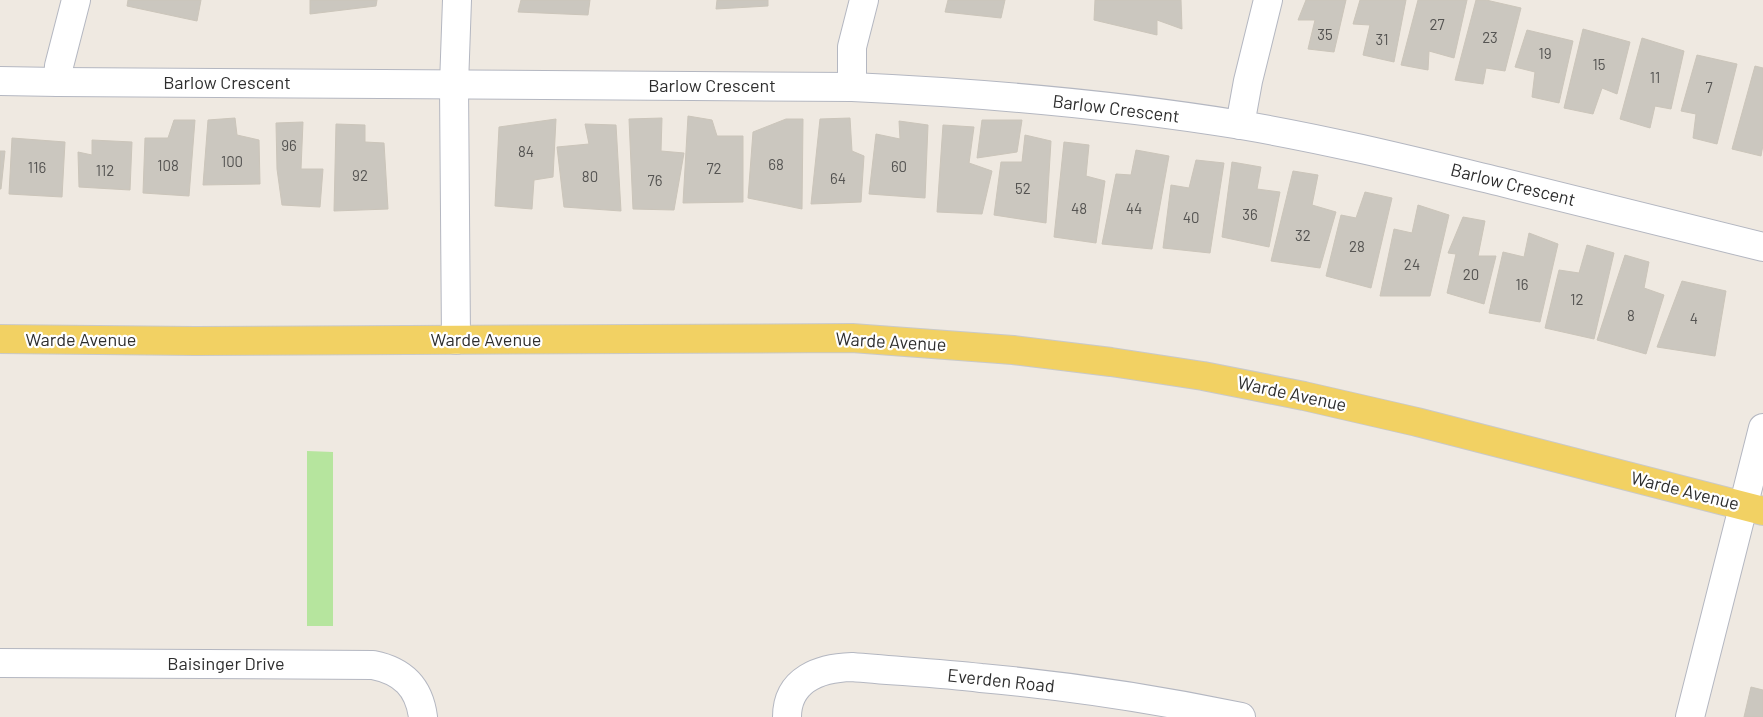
<svg xmlns="http://www.w3.org/2000/svg" width="1763" height="717" font-family="Barlow,sans-serif">
<style>
.green{fill:#b6e59e}
.building{fill:#cbc7bf;stroke:#cbc5ba}
.lines{fill:none;stroke-linecap:round;stroke-linejoin:round}
.minor-casing{stroke:#b4b7c1;stroke-width:30}
.major-casing{stroke:#c9c9c9;stroke-width:30}
.minor{stroke:#fff;stroke-width:28}
.major{stroke:#f2d163;stroke-width:28}
.labels{text-anchor:middle;stroke-width:4.5;stroke-linejoin:round;paint-order:stroke}
.number-label{font-size:15px;fill:#555452}
.street-label{font-size:18px;fill:#2e2e2e;stroke:#fff}
</style>
<rect width="100%" height="100%" fill="#efe9e1"/>
<polygon class="green" points="307,451 333,452 333,626 307,626"/>
<g class="building">
<polygon points="128,0 201,0 197,21 127,6"/>
<polygon points="310,0 377,0 376,6 310,14"/>
<polygon points="521,0 590,0 588,15 518,12"/>
<polygon points="717,0 768,0 768,6 716,9"/>
<polygon points="948,0 1005,0 1001,18 945,12"/>
<polygon points="1095,0 1181,0 1182,29 1157,20 1157,35 1094,20"/>
<polygon points="1306,0 1346,0 1334,52 1308,49 1315,20 1298,20"/>
<polygon points="1360,0 1406,0 1394,62 1363,55 1370,25 1353,24"/>
<polygon points="1418,0 1467,0 1454,58 1429,51 1428,70 1401,65"/>
<polygon points="1476,0 1486,0 1521,8 1505,71 1486,68 1483,84 1455,80"/>
<polygon points="1583,29 1630,42 1617,94 1602,88 1593,114 1564,108"/>
<polygon points="1527,30 1573,41 1559,103 1532,97 1535,72 1515,67"/>
<polygon points="1642,38 1684,51 1671,109 1655,106 1650,128 1620,119"/>
<polygon points="1697,55 1737,64 1717,144 1693,138 1696,114 1681,111"/>
<polygon points="1755,66 1763,68 1763,145 1761,156 1732,149"/>
<polygon points="688,116 712,120 717,136 743,136 743,202 683,203"/>
<polygon points="235,118 237,135 259,140 260,184 203,185 208,120"/>
<polygon points="662,118 661,151 684,153 674,210 633,209 629,119"/>
<polygon points="850,118 852,151 864,156 861,202 811,204 820,119"/>
<polygon points="556,119 553,177 534,180 532,209 495,206 499,127"/>
<polygon points="786,119 803,119 802,209 748,198 753,132"/>
<polygon points="174,120 195,120 189,196 143,193 145,138 168,138"/>
<polygon points="982,120 1022,120 1017,152 977,158"/>
<polygon points="899,121 928,125 925,198 869,194 876,134 900,139"/>
<polygon points="303,122 301,169 323,169 320,207 282,205 277,169 276,123"/>
<polygon points="336,124 365,125 365,142 384,143 388,209 334,211"/>
<polygon points="585,124 616,125 621,211 564,207 557,147 589,144"/>
<polygon points="943,125 974,127 969,163 992,171 982,214 937,212"/>
<polygon points="1025,135 1051,141 1046,223 994,215 1001,162 1022,162"/>
<polygon points="12,138 65,142 62,197 9,194"/>
<polygon points="92,140 132,142 130,190 79,187 78,152 92,155"/>
<polygon points="1064,142 1089,145 1086,176 1105,181 1096,243 1054,237"/>
<polygon points="1136,150 1169,156 1152,249 1102,244 1116,174 1131,175"/>
<polygon points="0,151 5,151 1,189 0,189"/>
<polygon points="1196,160 1224,163 1210,253 1163,248 1171,185 1189,188"/>
<polygon points="1232,162 1261,167 1257,189 1280,192 1269,247 1222,237"/>
<polygon points="1293,171 1318,175 1312,205 1336,212 1320,268 1271,261"/>
<polygon points="1365,192 1392,198 1371,288 1326,276 1341,215 1356,218"/>
<polygon points="1418,205 1449,215 1430,296 1380,296 1394,229 1412,233"/>
<polygon points="1463,217 1485,221 1478,256 1496,256 1484,304 1447,293 1456,254 1448,253"/>
<polygon points="1529,233 1558,244 1540,322 1489,313 1503,252 1524,257"/>
<polygon points="1587,245 1614,253 1594,339 1545,328 1559,270 1579,273"/>
<polygon points="1625,255 1649,262 1644,288 1664,295 1646,354 1597,340"/>
<polygon points="1682,281 1726,291 1715,356 1657,347"/>
<polygon points="1751,687 1763,690 1763,717 1744,717"/>
</g>
<g class="lines">
<g class="minor-casing">
<g id="minor">
<path d="M0,81L58,82L852,87C982,93 1112,104 1241,125C1330,140 1418,162 1505,183C1591,205 1677,226 1763,247"/>
<polyline points="58,82 59,66 76,0"/>
<polyline points="852,87 852,47 864,0"/>
<polyline points="1240,125 1248,81 1268,0"/>
<polyline points="456,340 454,85 457,0"/>
<path d="M0,663L373,665C403,671 419,687 423,717"/>
<path d="M787,717C787,679 820,668 852,667C895,671 938,673 981,678C1069,686 1155,699 1241,717"/>
<polyline points="1690,717 1763,428"/>
</g>
</g>
<g class="major-casing">
<polyline id="major" points="0,339 195,341 852,338 1013,350 1111,362 1203,376 1304,396 1417,422 1763,511"/>
</g>
<use href="#minor" class="minor"/>
<use href="#major" class="major"/>
</g>
<g class="labels">
<g class="number-label">
<text x="1437" y="30">27</text>
<text x="1325" y="40">35</text>
<text x="1490" y="43">23</text>
<text x="1382" y="45">31</text>
<text x="1545" y="59">19</text>
<text x="1599" y="70">15</text>
<text x="1655" y="83">11</text>
<text x="1709" y="93">7</text>
<text x="289" y="151">96</text>
<text x="526" y="157">84</text>
<text x="232" y="167">100</text>
<text x="776" y="170">68</text>
<text x="168" y="171">108</text>
<text x="899" y="172">60</text>
<text x="37" y="173">116</text>
<text x="714" y="174">72</text>
<text x="105" y="176">112</text>
<text x="360" y="181">92</text>
<text x="590" y="182">80</text>
<text x="838" y="184">64</text>
<text x="655" y="186">76</text>
<text x="1023" y="194">52</text>
<text x="1079" y="214">48</text>
<text x="1134" y="214">44</text>
<text x="1250" y="220">36</text>
<text x="1191" y="223">40</text>
<text x="1303" y="241">32</text>
<text x="1357" y="252">28</text>
<text x="1412" y="270">24</text>
<text x="1471" y="280">20</text>
<text x="1522" y="290">16</text>
<text x="1577" y="305">12</text>
<text x="1631" y="321">8</text>
<text x="1694" y="324">4</text>
</g>
<g class="street-label">
<text x="227" y="89">Barlow Crescent</text>
<text x="712" y="92">Barlow Crescent</text>
<text transform="translate(1116 109) rotate(7)" y="6">Barlow Crescent</text>
<text transform="translate(1513 185) rotate(14)" y="6">Barlow Crescent</text>
<text x="81" y="346">Warde Avenue</text>
<text x="486" y="346">Warde Avenue</text>
<text transform="translate(891 342) rotate(3)" y="6">Warde Avenue</text>
<text transform="translate(1292 394) rotate(12)" y="6">Warde Avenue</text>
<text transform="translate(1685 491) rotate(14)" y="6">Warde Avenue</text>
<text x="226" y="670">Baisinger Drive</text>
<text transform="translate(1001 681) rotate(6)" y="6">Everden Road</text>
</g>
</g>
</svg>
